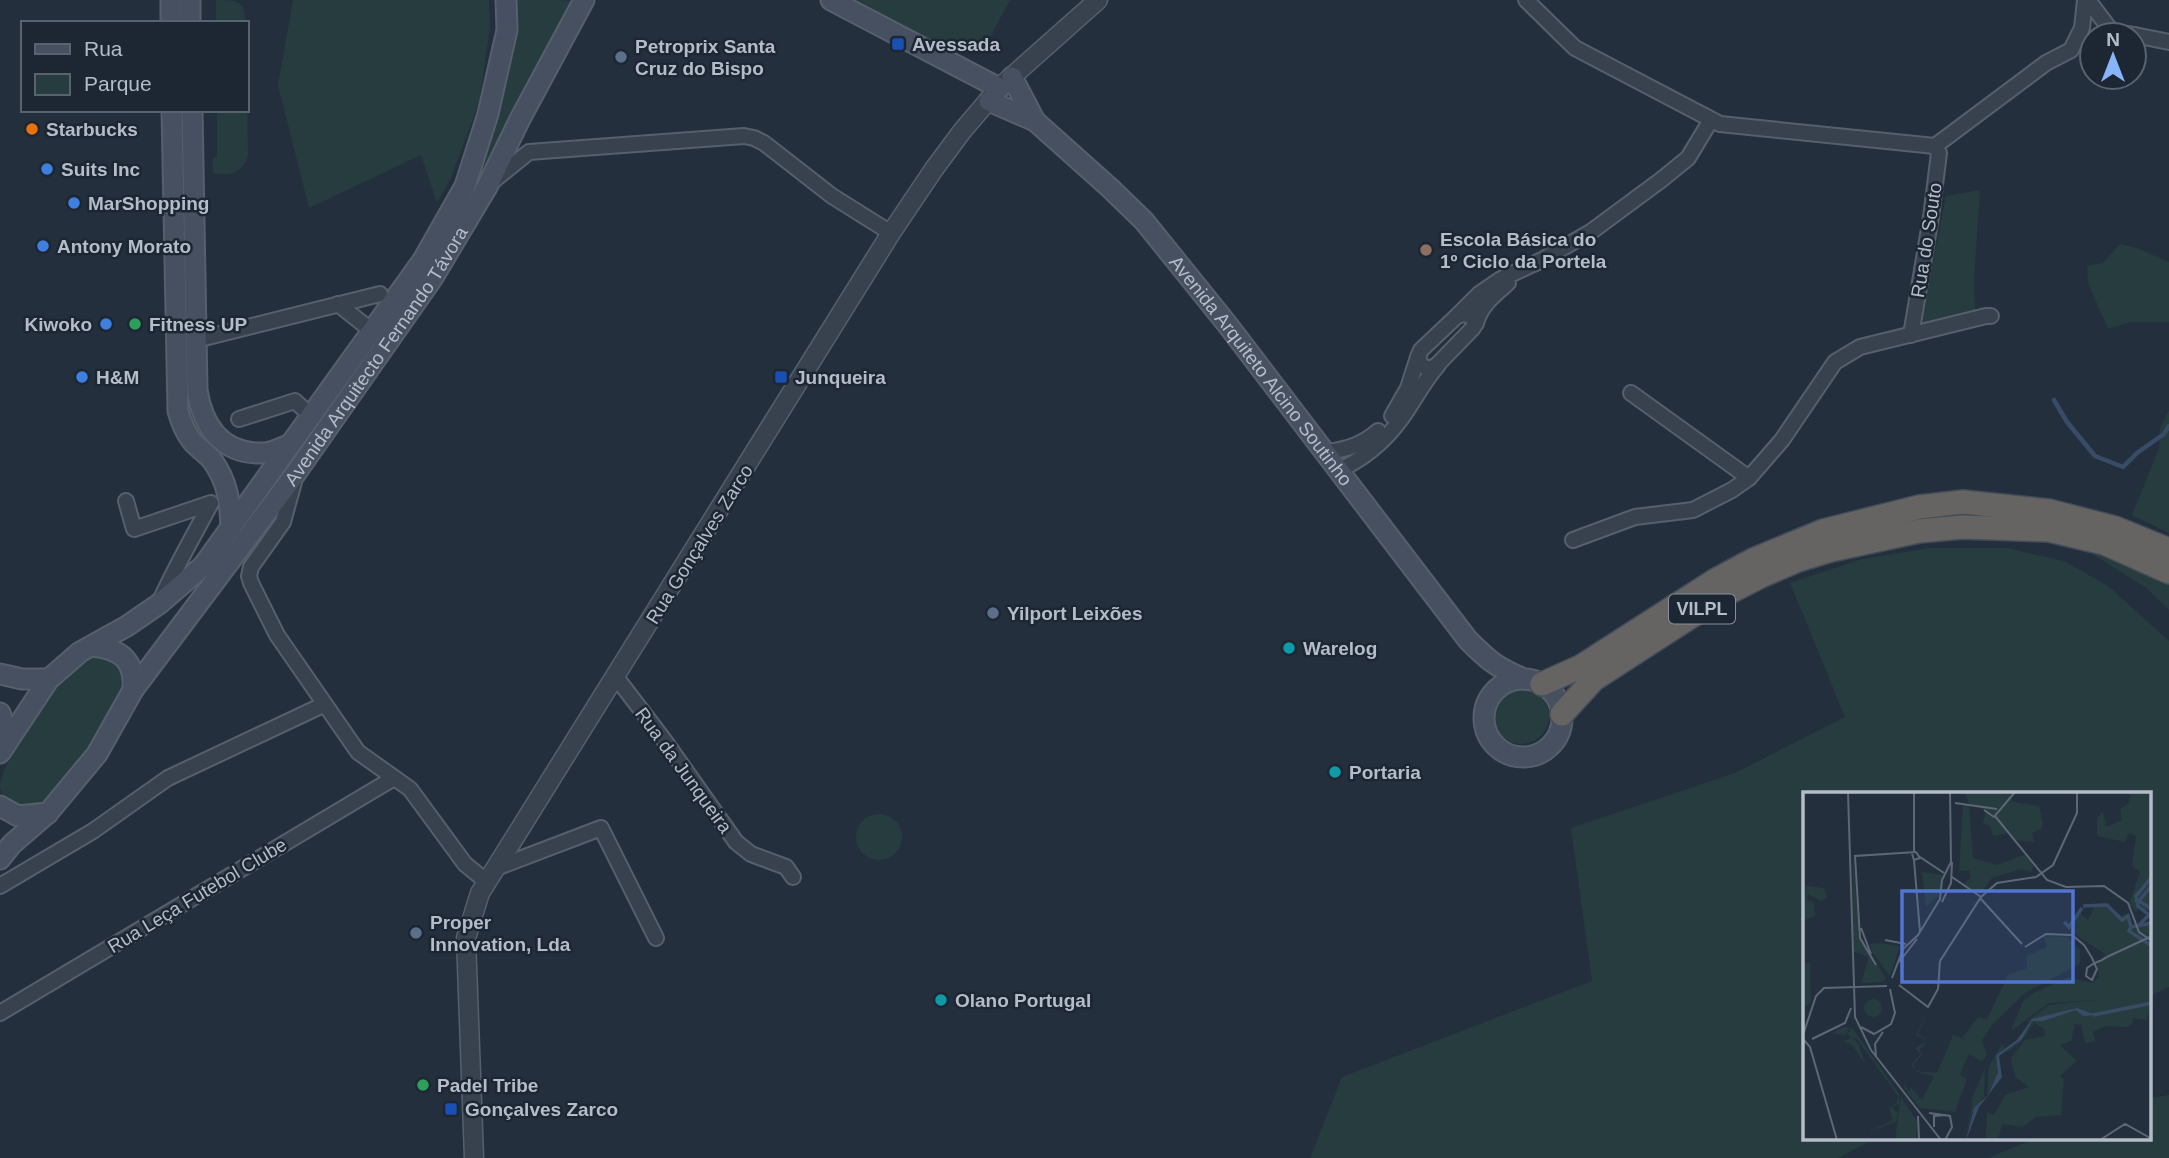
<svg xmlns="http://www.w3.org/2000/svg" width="2169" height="1158" font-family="Helvetica,sans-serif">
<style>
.green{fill:#263c3f}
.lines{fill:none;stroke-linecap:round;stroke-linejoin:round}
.stream{stroke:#394c67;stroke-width:4.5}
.minor-casing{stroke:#565f6c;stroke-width:18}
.tertiary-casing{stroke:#565f6c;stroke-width:21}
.secondary-casing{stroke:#565f6c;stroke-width:23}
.trunk-casing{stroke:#434c59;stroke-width:26}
.minor{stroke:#38414e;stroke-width:14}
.tertiary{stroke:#38414e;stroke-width:18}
.secondary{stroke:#465061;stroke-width:19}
.trunk{stroke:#656462;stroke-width:23}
.transit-dot{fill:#1a4fb4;stroke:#1d2633;stroke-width:2.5}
.service-dot{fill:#5c6f8a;stroke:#1d2633;stroke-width:2.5}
.food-dot{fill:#e8710a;stroke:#1d2633;stroke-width:2.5}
.shop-dot{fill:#3f7fe0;stroke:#1d2633;stroke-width:2.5}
.education-dot{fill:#8d6e63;stroke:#1d2633;stroke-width:2.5}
.leisure-dot{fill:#2e9e5b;stroke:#1d2633;stroke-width:2.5}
.culture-dot{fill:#0f9aa8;stroke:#1d2633;stroke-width:2.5}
.labels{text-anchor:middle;stroke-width:5;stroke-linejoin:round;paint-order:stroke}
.shield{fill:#1d2633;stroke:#878f9c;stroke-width:2}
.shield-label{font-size:18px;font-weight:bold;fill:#b4bcc9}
.poi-label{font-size:19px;font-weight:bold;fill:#b4bcc9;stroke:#1d2633;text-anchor:start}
.street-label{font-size:19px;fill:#b4bcc9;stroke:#1d2633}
.inset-river{fill:none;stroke:#394c67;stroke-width:3.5}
.inset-road{fill:none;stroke:#5e6776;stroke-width:2}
.view{fill:#5274d3;fill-opacity:0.15;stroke:#5274d3;stroke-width:3.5}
.inset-edge{fill:none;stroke:#b4bcc9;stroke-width:3.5}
</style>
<rect width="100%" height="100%" fill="#242f3e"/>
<g class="green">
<path d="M216,0C237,0 245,0 245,23H216Z"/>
<polygon points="293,0 489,0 490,28 479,103 450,180 437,203 421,155 309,208 278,85"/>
<path d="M515,0H559L573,2L459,221C489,150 517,78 515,0Z"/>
<polygon points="857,0 1010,0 989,39 952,52 924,43 883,15"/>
<path d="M247,86L248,156C242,173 230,177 213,173V158L217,157V110H247Z"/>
<polygon points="1980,190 1974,279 1975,310 1921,324 1946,196"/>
<polygon points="2120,244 2137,248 2169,262 2169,322 2131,322 2108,329 2088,283 2087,266 2103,263"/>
<polygon points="2169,410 2169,533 2132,515 2159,448 2160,428"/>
<polygon points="2073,542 2169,582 2169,610 2145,587"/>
<polygon points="1930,548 2007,548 2064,561 2108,586 2169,641 2169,987 2150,996 2150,794 1805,794 1805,1139 1874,1139 1838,1158 1310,1158 1342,1077 1592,981 1571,828 1735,773 1845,717 1790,583 1862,559"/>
<path d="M97,656C111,658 125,668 124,684C121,704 60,790 43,802C39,805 34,807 28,807C22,808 19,806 13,804C7,801 2,795 0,788C0,760 56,681 78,664C83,659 90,657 97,656Z"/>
<circle cx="1521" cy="716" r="28"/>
<circle cx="879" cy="837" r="23"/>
<polygon points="2169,1095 2169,1158 1988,1158 2034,1139 2150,1139 2150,1098"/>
</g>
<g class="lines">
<polyline class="stream" points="2054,400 2067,422 2095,456 2123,467 2137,453 2164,434 2169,426"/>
<g class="minor-casing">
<g id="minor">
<polyline points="1526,0 1575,48 1720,124 1935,146 2046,63 2071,50 2082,28 2085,0"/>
<polyline points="2088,0 2112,32 2134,35"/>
<polyline points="2134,35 2169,42"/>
<polyline points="493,181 529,152 744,136 754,138 764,143 832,196 891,233"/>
<polyline points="338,304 372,331"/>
<polygon points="1463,314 1471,316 1476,323 1472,329 1436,366 1428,369 1421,365 1418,357 1421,350 1457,316"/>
<polyline points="1457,316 1479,294 1501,279 1542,260 1592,231 1661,180 1688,158 1711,120"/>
<path d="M1476,323C1481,305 1494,295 1508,283"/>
<polyline points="1911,335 1931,217 1939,153 1935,146"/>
<polyline points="196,340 380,294"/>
<polyline points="1631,393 1749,478"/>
<polyline points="1392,416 1408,388 1418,357"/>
<polyline points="239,419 295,401 311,416"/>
<path d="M1324,453C1346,449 1361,446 1378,431"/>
<path d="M1337,471C1362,460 1385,441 1401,419C1414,401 1423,382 1438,365"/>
<polyline points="294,482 283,522 251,567 249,576 251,583 277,635 358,752 410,789 465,864 487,882"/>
<path d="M126,501L134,529L211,503C194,535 176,566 161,599"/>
<polyline points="1573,540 1635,517 1693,510 1732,490 1749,478 1782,440 1835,362 1860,347 1986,316 1991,316"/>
<polyline points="616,677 664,740 736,842 751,854 786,867 793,877"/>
<polyline points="496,868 601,828 656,938"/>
<polyline points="0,886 93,831 168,778 323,705"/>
<polyline points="0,1013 394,778"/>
</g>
</g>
<g class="tertiary-casing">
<polyline id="tertiary" points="474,1158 466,938 480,893 891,233 934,169 963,130 999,88 1098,0"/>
</g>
<g class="secondary-casing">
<g id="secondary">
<polyline points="171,0 171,23"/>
<polyline points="190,0 190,23"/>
<polyline points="831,0 999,88"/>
<polyline points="1012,77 1035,121"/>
<path id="s1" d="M989,101L1035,121L1110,188L1144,221L1227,324L1468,640C1489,661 1496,667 1524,679"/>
<path d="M172,110L178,411C181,422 185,432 192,441C198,448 206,453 212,460C228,482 230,502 231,528"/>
<path d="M192,110L197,390C203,428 223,455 265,453C274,452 283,447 291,444"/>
<path d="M92,646C121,649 135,660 133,690"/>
<polyline points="0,674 22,679 49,679"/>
<circle cx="1523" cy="718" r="39"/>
<polyline points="0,713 8,737"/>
<polyline points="0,753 49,679 80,652 127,626 159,604 203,566 423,260 465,186 488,114 507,30 506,0"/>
<polyline points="0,806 18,816 48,813"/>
<path id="s2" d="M0,859L12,844L48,813L97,754L133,690L296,473L432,279L487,187L520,119L584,0"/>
</g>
</g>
<g class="trunk-casing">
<g id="trunk">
<polyline points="1542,684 1582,666 1716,580 1753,560 1823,531 1919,507 1963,502 2049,511 2115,528 2169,550"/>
<polyline points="1562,714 1594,679 1724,595 1761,576 1798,560 1831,550 1919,531 1962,527 2049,530 2104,543 2169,572"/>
</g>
</g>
<use href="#minor" class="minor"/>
<use href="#tertiary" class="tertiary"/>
<use href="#secondary" class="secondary"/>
<use href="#trunk" class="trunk"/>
</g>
<g class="transit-dot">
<rect x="891" y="37" width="14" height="14" rx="3.5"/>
<rect x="774" y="370" width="14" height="14" rx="3.5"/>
<rect x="444" y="1102" width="14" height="14" rx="3.5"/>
</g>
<g class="service-dot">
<circle cx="621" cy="57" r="7"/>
<circle cx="993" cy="613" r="7"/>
<circle cx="416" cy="933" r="7"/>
</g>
<circle class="food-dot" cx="32" cy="129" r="7"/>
<g class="shop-dot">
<circle cx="47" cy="169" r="7"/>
<circle cx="74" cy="203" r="7"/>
<circle cx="43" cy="246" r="7"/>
<circle cx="106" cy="324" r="7"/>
<circle cx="82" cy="377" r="7"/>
</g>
<circle class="education-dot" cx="1426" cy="250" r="7"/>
<g class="leisure-dot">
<circle cx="135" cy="324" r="7"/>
<circle cx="423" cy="1085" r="7"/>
</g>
<g class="culture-dot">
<circle cx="1289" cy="648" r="7"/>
<circle cx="1335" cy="772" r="7"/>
<circle cx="941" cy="1000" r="7"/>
</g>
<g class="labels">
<rect class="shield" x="1669" y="594.5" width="66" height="29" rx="5"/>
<g class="shield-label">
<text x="1702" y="615">VILPL</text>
</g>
<g class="poi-label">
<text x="912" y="51">Avessada</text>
<text x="635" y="53">Petroprix Santa<tspan x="635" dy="22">Cruz do Bispo</tspan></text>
<text x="46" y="136">Starbucks</text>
<text x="61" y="176">Suits Inc</text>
<text x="88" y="210">MarShopping</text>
<text x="1440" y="246">Escola Básica do<tspan x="1440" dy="22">1º Ciclo da Portela</tspan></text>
<text x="57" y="253">Antony Morato</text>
<text x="92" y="331" text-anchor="end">Kiwoko</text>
<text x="149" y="331">Fitness UP</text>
<text x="96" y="384">H&amp;M</text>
<text x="795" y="384">Junqueira</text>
<text x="1007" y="620">Yilport Leixões</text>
<text x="1303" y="655">Warelog</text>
<text x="1349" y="779">Portaria</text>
<text x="430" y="929">Proper<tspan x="430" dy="22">Innovation, Lda</tspan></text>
<text x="955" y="1007">Olano Portugal</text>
<text x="437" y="1092">Padel Tribe</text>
<text x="465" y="1116">Gonçalves Zarco</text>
</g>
<g class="street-label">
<text transform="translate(1926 240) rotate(-81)" y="7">Rua do Souto</text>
<text dy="7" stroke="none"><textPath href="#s2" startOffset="630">Avenida Arquitecto Fernando Távora</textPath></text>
<text dy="7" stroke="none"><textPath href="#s1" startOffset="388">Avenida Arquiteto Alcino Soutinho</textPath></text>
<text transform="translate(699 544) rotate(-58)" y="7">Rua Gonçalves Zarco</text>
<text transform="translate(684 770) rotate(54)" y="7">Rua da Junqueira</text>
<text transform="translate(197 895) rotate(-31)" y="7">Rua Leça Futebol Clube</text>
</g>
</g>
<g transform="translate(1803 792)">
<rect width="348" height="348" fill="#242f3e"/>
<path d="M161,0H206L210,10L236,14L240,31L238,37L229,41L231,50L213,48L204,41L190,44L187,34L180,32L183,18L167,13ZM348,0V120L337,116L333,120L326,112L337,80L329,74L333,44L326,41L322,50L294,44V26L300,19L303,35L319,28L317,17L326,11L327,1ZM160,14H166L170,66L194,73L223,62L231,73L228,80L218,77L189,86L177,102L159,94L168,85L166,78L156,79ZM50,65L56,141L83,187L79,190L58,191L66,165L49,159ZM119,80L139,83L138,101L123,115ZM3,94L21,96L24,105L18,109L5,102L3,107L10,110L12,124L0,129ZM298,111L314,125L327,121V133L348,129V148L342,149L348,152V224L345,220L344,228L329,226L330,231L324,235L303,234L290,240L292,249L282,251L278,233L272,232L268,249L257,253L274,269L257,284L261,288L258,323L233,325L219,335L199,332L195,348H183L184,320L191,323L202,303L226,295L212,285L208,266L222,248L242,244L241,237L231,231L218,250L203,261L229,229L223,230L246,213L292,208L246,211L208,239L220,209L231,201L266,185L288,191L296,186L294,172L302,162L267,139L276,120L285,128L292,113ZM240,144L265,145L277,158V172L223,200L189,233L179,248L184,263L179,269L166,262L157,283L164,287L152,320L117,316L101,296L102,291L106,300L108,295L119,308L131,284L113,280L108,273L118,262L112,256L121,251L120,246L113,243L124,219L115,242L121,245L122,253L116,257L120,262L110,273L113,279L134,281L150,243L159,246L175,225L184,227L205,183L224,176L223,164L244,155ZM75,151L97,154L87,184L69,160L67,152ZM0,171H7L8,210L1,216ZM61 216a9 9 0 1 1 18 0a9 9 0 1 1-18 0ZM41,235L50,237L96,302V312L88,315L95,321L93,330L69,338L66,348L68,338L89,329L87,315L94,311L95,304L54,247L49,246L55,251L62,272L50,254L40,249L48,246L44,241L48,239L46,237L42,243L29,241ZM199,252L202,256L193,263L195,280L184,304L186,274ZM182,276L181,305L169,321L162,348L170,307L165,316ZM98,305L114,329L113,348H92Z" fill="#263c3f"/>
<path d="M274,216L293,223L280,224L273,218L240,229H229L219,247L196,264L199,285L176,315L163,348L171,316L185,303L195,280L193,263L214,248L229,227Z" fill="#394c67"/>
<path class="inset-river" d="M349,93L336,109L349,117M280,114L304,113L319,128L325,124L328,135M261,130L266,135L279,116M349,131L328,135L326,139L349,154M336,133L346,123L335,114L333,104L349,85M290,223L349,211"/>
<path class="inset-road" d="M45,0L52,225L68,258L138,348M152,11L194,17M181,18L191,25L212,0M192,24L244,88L263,95L301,94L325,111L336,140L349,149M111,60V0M117,65L141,81M111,68L117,140M149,85L178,105M177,106L219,152M139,110L148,91L149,70M58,136L68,162M82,148L103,152M222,155L243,142L269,143L281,153L286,161L289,166L293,175L294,177L289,188L283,184L284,176L290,172L294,170L297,169L306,164L349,144M96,170L114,147M73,173L57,146L52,64L113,60L117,66L111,68L109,62M89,186L100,157L115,143L137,107L139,88L148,70L147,0M96,193L125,215L135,197L137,169L178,105L194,91L233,85L250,73L274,21V0M58,235L71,242L88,232L92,221L87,197M0,243L13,204L21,196L84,194M0,247L7,255L34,348M9,247L42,231L48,216M73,264L72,252L80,240M126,321L147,324L149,335L142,348M115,324L116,348M131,335V324L143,323M297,348L322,332L349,347"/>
<path class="view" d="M99,99H270V190H99Z"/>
<rect width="348" height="348" class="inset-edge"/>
</g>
<rect x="21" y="21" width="228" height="91" fill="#1d2633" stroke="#59626f" stroke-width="2"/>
<rect x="35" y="44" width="35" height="10" fill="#465061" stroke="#59626f" stroke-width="2"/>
<text x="84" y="56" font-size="21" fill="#b4bcc9">Rua</text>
<rect x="35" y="74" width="35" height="21" fill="#263c3f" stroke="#59626f" stroke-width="2"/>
<text x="84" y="91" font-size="21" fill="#b4bcc9">Parque</text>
<g transform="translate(2113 56)"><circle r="33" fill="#1d2633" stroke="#59626f" stroke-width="2"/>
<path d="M0-5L12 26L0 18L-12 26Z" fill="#8ab4f8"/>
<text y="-10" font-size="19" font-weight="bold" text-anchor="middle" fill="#b4bcc9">N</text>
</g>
</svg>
